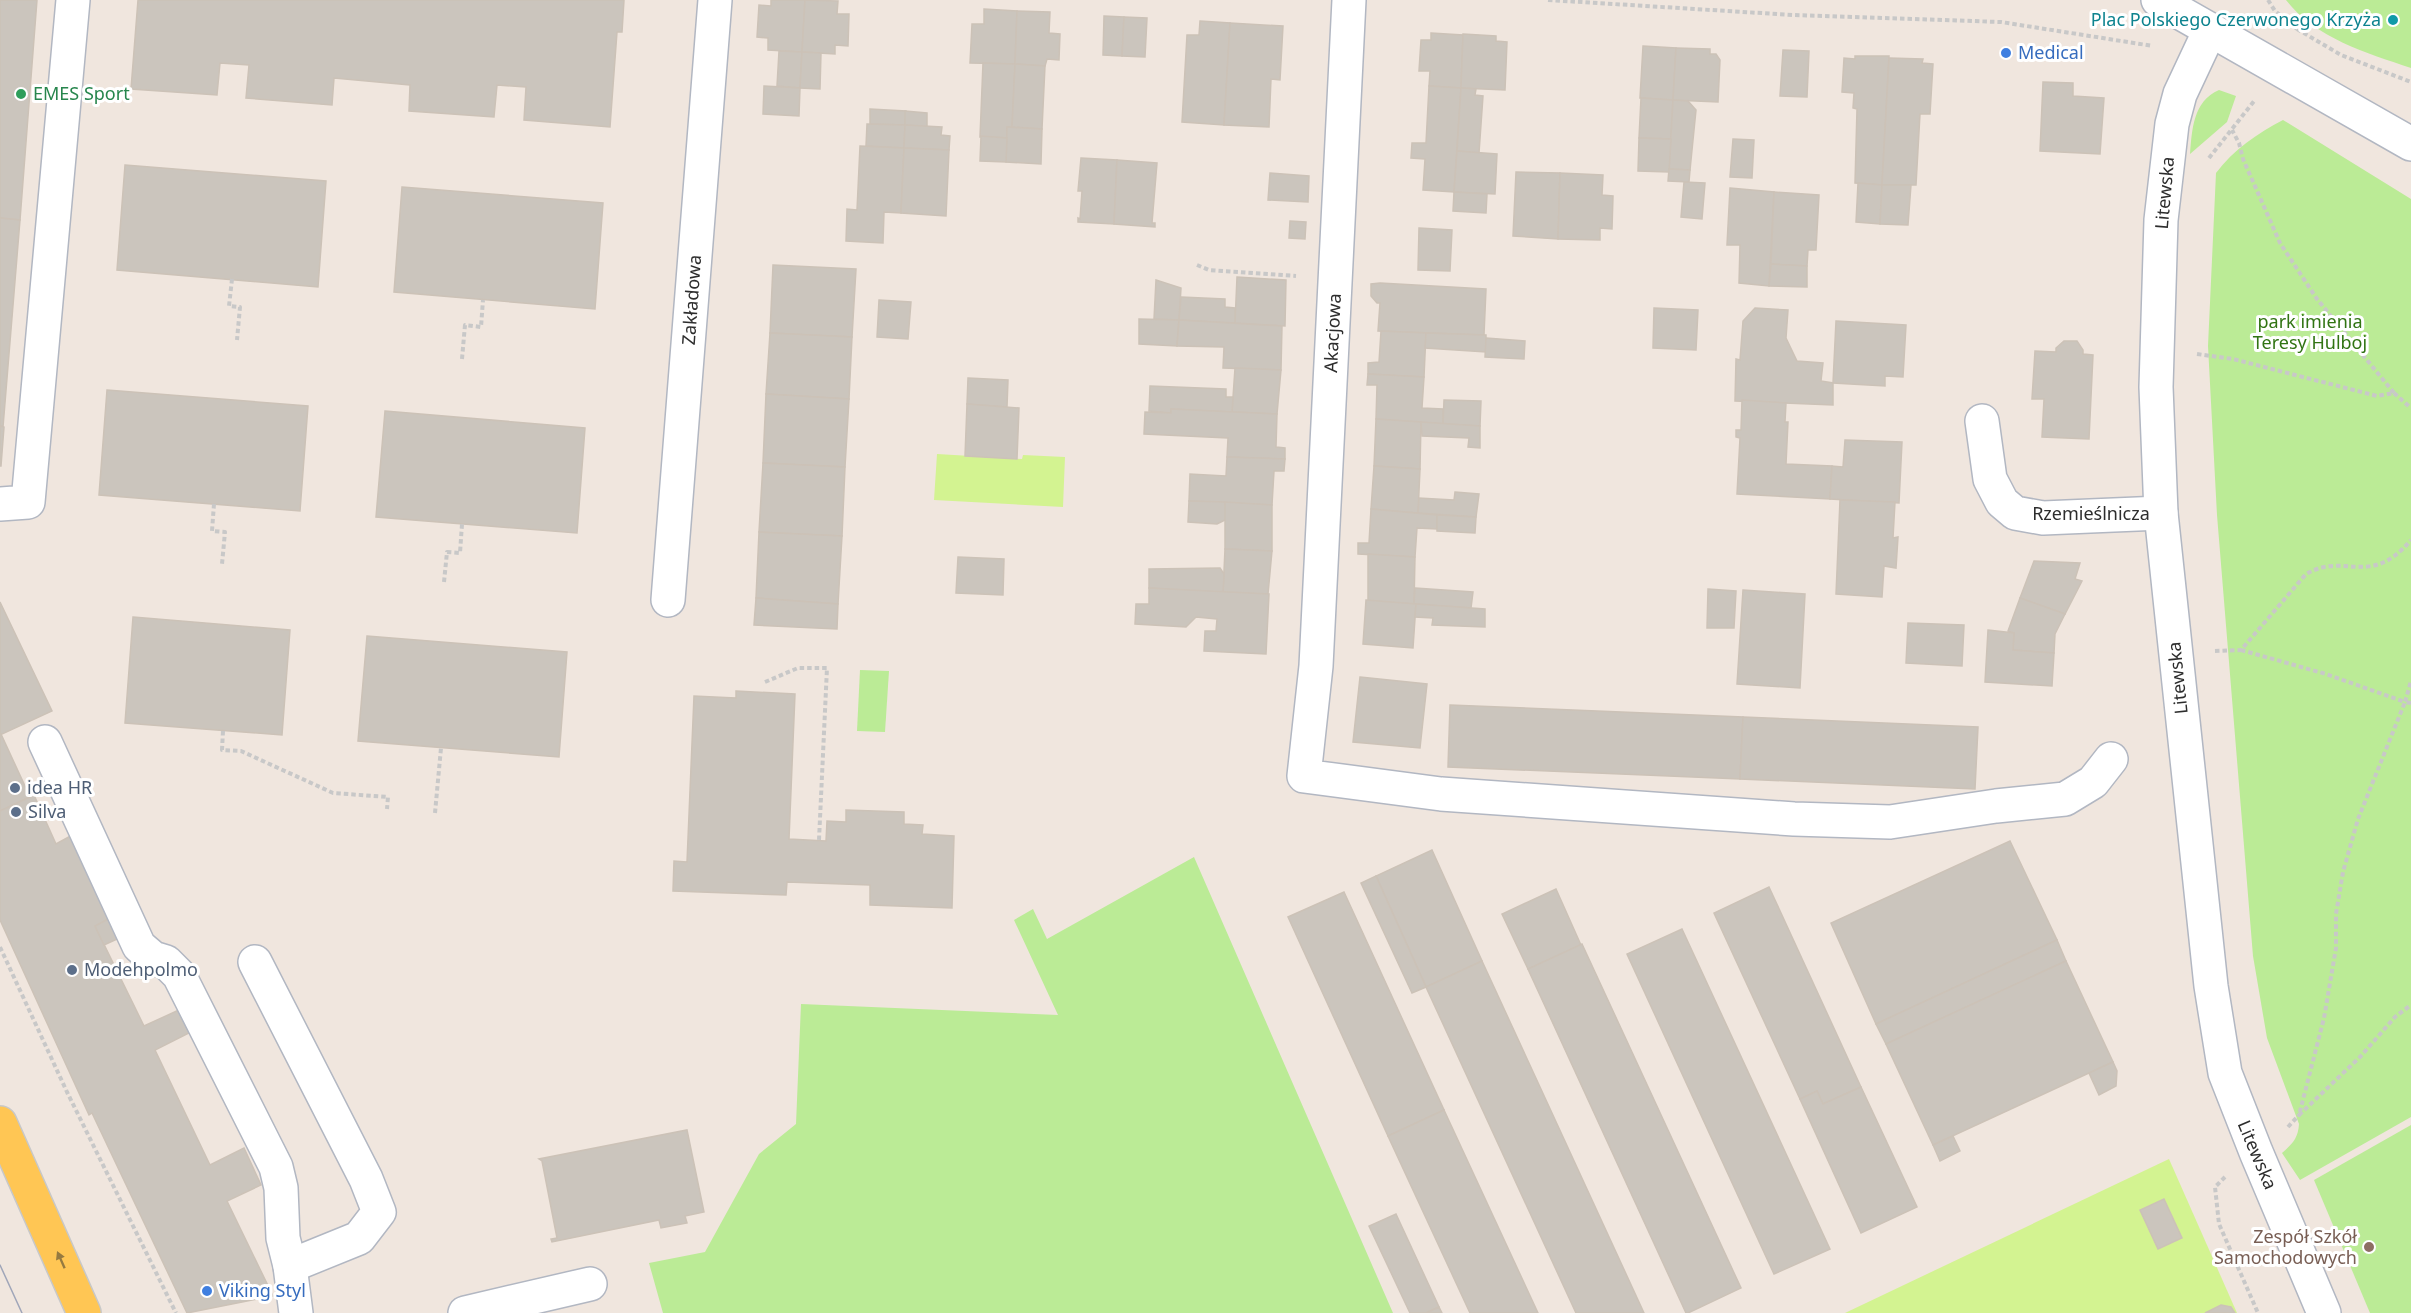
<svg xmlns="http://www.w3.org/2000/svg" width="2411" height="1313" font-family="'Noto Sans',sans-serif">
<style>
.green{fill:#bbeb96}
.pitch{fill:#d3f391}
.building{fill:#cbc5bd;stroke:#ccc2b7;stroke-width:1.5}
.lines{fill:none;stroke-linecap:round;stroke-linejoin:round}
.minor-casing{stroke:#b2b7c2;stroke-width:36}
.major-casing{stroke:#c8c8c8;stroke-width:36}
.path{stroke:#c8c8c8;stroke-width:4;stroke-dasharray:4.5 3;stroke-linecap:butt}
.minor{stroke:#fff;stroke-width:33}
.major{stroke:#ffc654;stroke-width:33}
.tram{stroke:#a0a6b9;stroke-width:1.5}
.oneway{fill:#967a40}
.culture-dot{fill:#0f9aa8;stroke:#fff;stroke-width:2}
.shop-dot{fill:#3f7fe0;stroke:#fff;stroke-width:2}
.leisure-dot{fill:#2e9e5b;stroke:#fff;stroke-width:2}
.service-dot{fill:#5c6f8a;stroke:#fff;stroke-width:2}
.education-dot{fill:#8d6e63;stroke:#fff;stroke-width:2}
.labels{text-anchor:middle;stroke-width:6;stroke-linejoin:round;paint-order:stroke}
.culture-label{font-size:18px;fill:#0d838f;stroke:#fff;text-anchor:end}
.shop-label{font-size:18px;fill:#366cbe;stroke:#fff;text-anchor:start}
.leisure-label{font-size:18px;fill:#27864d;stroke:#fff;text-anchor:start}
.street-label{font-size:18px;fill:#2d2d2d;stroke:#fff}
.park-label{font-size:18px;fill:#317413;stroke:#fff}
.service-label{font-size:18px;fill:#4e5e75;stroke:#fff;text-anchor:start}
.education-label{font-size:18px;fill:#785e54;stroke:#fff;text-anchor:end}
</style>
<rect width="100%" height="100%" fill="#f0e6de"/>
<g class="green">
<path d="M2286,0H2411V68C2367,53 2315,38 2286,0Z"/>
<path d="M2219,90L2236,96L2227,122L2190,154C2192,130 2193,101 2219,90Z"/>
<path d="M2283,120L2411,199V1117L2300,1180L2282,1153C2292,1144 2298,1139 2299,1124L2267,1038L2253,956L2217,515L2208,346L2216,173C2233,150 2258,133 2283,120Z"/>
<polygon points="860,670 889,671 885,732 857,731"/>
<polygon points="1194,857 1393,1313 663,1313 649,1263 705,1252 759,1154 796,1124 801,1004 1058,1015 1014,920 1033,909 1047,939"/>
<polygon points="2411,1125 2411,1313 2370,1313 2314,1180"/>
</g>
<g class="pitch">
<polygon points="937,454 1022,459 1023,455 1065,457 1063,507 934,500"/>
<polygon points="2169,1159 2237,1313 1845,1313"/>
</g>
<g class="building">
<polygon points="0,0 37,0 20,220 0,218"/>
<polygon points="138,0 624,0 622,32 617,32 610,127 524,120 526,87 497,85 494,117 409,111 410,85 334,78 332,105 246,98 249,65 220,63 217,95 131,89"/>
<polygon points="771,0 805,0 802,52 768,50 768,38 757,37 759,5 771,6"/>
<polygon points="805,0 838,1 837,14 849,14 848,46 835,45 835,54 802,52"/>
<polygon points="984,9 1017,11 1015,64 970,63 972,24 984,24"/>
<polygon points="1017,11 1050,12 1049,33 1060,34 1059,60 1047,59 1045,66 1015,64"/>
<polygon points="1104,16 1124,17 1122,56 1103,55"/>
<polygon points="1124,17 1147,18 1145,57 1122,56"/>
<polygon points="1200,21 1230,23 1224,125 1182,122 1187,35 1199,35"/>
<polygon points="1230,23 1283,26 1280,80 1271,79 1269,127 1224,125"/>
<polygon points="1431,33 1463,35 1461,88 1429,86 1430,71 1419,71 1421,40 1431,40"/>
<polygon points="1463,34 1496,36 1496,41 1507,42 1505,90 1461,88"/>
<polygon points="1643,46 1676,48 1673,100 1640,98"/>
<polygon points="1676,48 1710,49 1710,54 1716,54 1720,60 1718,102 1673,100"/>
<polygon points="1783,50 1809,51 1807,97 1780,96"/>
<polygon points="779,51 802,52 800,88 777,86"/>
<polygon points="802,52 821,53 820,89 800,88"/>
<polygon points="1855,56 1889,56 1882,185 1855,183 1857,109 1853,108 1854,93 1842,92 1844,58 1855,59"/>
<polygon points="1889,58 1923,59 1922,63 1933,64 1930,114 1920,114 1916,185 1882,185"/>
<polygon points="983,63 1015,64 1012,127 1007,127 1007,138 980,137"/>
<polygon points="1015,64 1045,66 1042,129 1012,127"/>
<polygon points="2043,82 2073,83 2073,96 2104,98 2100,154 2040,151"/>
<polygon points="764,86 800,88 799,116 763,114"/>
<polygon points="1429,86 1461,88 1454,192 1423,190 1425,159 1411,158 1412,143 1426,143"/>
<polygon points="1461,88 1476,89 1475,95 1483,96 1479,153 1457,151"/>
<polygon points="1641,98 1673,100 1671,139 1639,138"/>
<polygon points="1673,100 1688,101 1696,110 1690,170 1669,169"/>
<polygon points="870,109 906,111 905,125 870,124"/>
<polygon points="905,111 927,113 927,127 905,125"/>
<polygon points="867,124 905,125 904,148 866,146"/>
<polygon points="905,125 942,127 941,135 950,136 949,150 904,148"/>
<polygon points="1007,127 1042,129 1041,164 1006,162"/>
<polygon points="981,136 1007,138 1006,162 980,161"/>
<polygon points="1639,138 1671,139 1669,172 1638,171"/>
<polygon points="1733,139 1754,140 1752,178 1730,177"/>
<polygon points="860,146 904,148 901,213 884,212 883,243 846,241 847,209 857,210"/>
<polygon points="904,148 949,150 946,216 901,213"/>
<polygon points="1457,151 1497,154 1495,194 1454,192"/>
<polygon points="1081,158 1117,160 1114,224 1078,222 1078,218 1080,219 1082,191 1078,191"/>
<polygon points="1117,160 1157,163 1152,223 1155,223 1155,227 1114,224"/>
<polygon points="125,165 326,181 318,287 117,270"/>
<polygon points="1669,169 1690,170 1689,182 1668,181"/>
<polygon points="1516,172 1560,173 1558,239 1513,236"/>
<polygon points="1270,173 1309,176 1308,202 1268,200"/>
<polygon points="1560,173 1603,175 1602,195 1613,196 1612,229 1600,228 1600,240 1558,239"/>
<polygon points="1684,182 1705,183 1702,219 1681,217"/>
<polygon points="1858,183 1882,185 1880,224 1856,222"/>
<polygon points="1882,185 1911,185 1908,225 1880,224"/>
<polygon points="402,187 603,203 595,309 394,292"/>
<polygon points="1730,188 1774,192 1769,286 1739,283 1740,245 1727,245"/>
<polygon points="1454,192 1487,194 1486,213 1453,211"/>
<polygon points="1774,192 1819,195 1816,250 1808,250 1807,266 1771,264"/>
<polygon points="0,218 20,220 3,427 0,426"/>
<polygon points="1290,221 1306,222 1305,239 1289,238"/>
<polygon points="1419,228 1452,230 1450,271 1418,270"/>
<polygon points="1771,264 1807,266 1807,287 1769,286"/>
<polygon points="773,265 856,269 852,337 770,333"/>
<polygon points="1237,277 1286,280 1285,326 1235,323"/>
<polygon points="1156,280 1181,288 1179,320 1154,319"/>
<polygon points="1380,283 1486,289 1484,335 1378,331 1380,303 1377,303 1371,296 1371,284"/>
<polygon points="1181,297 1225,299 1225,307 1235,308 1235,323 1179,320"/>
<polygon points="879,300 911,302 908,339 877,337"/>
<polygon points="1654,308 1698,310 1696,350 1653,348"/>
<polygon points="1755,308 1788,310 1786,338 1797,361 1823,363 1821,381 1833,383 1833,405 1735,401 1736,359 1740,360 1743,321"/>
<polygon points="1139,319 1179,320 1177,346 1139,344"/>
<polygon points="1179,320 1282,326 1281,370 1223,368 1224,347 1177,346"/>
<polygon points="1836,321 1906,325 1903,377 1885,376 1885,386 1833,383"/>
<polygon points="1381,331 1426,333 1424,377 1368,374 1368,363 1379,362"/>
<polygon points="770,333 852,337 849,399 766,394"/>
<polygon points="1426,333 1486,335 1486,352 1425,348"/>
<polygon points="1486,338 1525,341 1524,359 1485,357"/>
<polygon points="2064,341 2077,341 2083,350 2083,354 2093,355 2089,439 2042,437 2044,399 2032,399 2035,351 2056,352 2056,348"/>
<polygon points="1235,368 1281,370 1277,414 1232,412"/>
<polygon points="1368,374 1424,377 1422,408 1443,409 1443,424 1376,419 1377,385 1367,385"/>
<polygon points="968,378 1008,380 1007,407 967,404"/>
<polygon points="1150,386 1226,389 1226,397 1233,397 1232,412 1171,409 1171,413 1149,411"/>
<polygon points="107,390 308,406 300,511 99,495"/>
<polygon points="766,394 849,399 845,467 763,463"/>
<polygon points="1444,400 1481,401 1480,426 1443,424"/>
<polygon points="1742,400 1786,403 1785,422 1788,422 1786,464 1832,466 1830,499 1737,494 1740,438 1736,437 1736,430 1741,430"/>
<polygon points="967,404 1019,408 1017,459 965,456"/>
<polygon points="1171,409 1277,414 1276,447 1285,448 1285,459 1227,457 1228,438 1144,434 1145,412 1171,413"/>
<polygon points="385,411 585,428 577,533 376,517"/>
<polygon points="1376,419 1421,422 1420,469 1374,466"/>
<polygon points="1421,422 1480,426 1480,448 1468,447 1469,438 1422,436"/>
<polygon points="0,426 4,427 1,466 0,466"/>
<polygon points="1845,440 1902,442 1899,503 1830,499 1832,466 1843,467"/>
<polygon points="1227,457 1285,459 1284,471 1274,471 1272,505 1189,501 1190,474 1226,476"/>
<polygon points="763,463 845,467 842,536 759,532"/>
<polygon points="1374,466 1420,469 1418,513 1371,509"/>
<polygon points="1455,492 1479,494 1476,517 1418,513 1419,498 1454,500"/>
<polygon points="1840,500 1895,502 1893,538 1898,537 1896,568 1884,566 1882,597 1836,594"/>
<polygon points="1189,501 1225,502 1227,519 1217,524 1188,522"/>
<polygon points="1225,502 1272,505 1272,551 1225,549"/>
<polygon points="1371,509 1437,515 1437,529 1417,528 1415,557 1358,554 1358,543 1369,543"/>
<polygon points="1437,515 1476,517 1475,533 1437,531"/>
<polygon points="759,532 842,536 838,604 756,598"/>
<polygon points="1225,549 1272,551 1268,594 1223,593"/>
<polygon points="1368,554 1415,557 1414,604 1368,601"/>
<polygon points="958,557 1004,559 1003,595 956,593"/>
<polygon points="2034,561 2080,563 2075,579 2082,581 2065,614 2020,598"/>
<polygon points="1220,568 1224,574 1223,593 1149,588 1149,569"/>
<polygon points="1149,588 1269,594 1266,654 1204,651 1205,631 1216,631 1217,619 1196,617 1186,627 1135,624 1136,604 1149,604"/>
<polygon points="1415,588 1473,592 1471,608 1414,604"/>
<polygon points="1708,589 1736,591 1734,628 1707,628"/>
<polygon points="1743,590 1805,594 1800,688 1737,684"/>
<polygon points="756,598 838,604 837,629 754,625"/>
<polygon points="2020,598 2065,614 2055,634 2054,653 2013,650 2014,633 2008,631"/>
<polygon points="1366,600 1416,604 1413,648 1363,644"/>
<polygon points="0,602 52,711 0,735"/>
<polygon points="1416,604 1485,609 1485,627 1432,625 1433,618 1415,617"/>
<polygon points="133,617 290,630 282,735 125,723"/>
<polygon points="1908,623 1964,625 1962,666 1906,663"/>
<polygon points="1988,630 2014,633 2013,650 2054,653 2052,686 1985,682"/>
<polygon points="367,636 567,652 559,757 358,741"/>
<polygon points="1360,677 1427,684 1420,748 1353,742"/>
<polygon points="736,691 795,694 789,839 826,841 827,821 846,822 846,810 904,812 904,824 923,825 922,834 954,836 952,908 870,905 870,885 787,882 786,895 673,891 674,861 687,862 694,696 736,698"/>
<polygon points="1450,705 1743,717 1740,779 1448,767"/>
<polygon points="1743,717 1978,727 1975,789 1740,779"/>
<polygon points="1,734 30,797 0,811 0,735"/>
<polygon points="34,795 56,844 74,834 114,916 95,926 144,1026 181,1009 191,1032 155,1050 210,1165 244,1148 261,1185 227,1201 273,1296 187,1313 92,1113 89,1115 0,920 0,811"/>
<polygon points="2010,841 2057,940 1876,1024 1831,923"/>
<polygon points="1432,850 1482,961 1426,987 1376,876"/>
<polygon points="1376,876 1426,987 1412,993 1361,883"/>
<polygon points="1769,887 1861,1087 1823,1104 1817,1091 1800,1099 1714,913"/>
<polygon points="1556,889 1581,945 1528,969 1502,914"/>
<polygon points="1344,892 1444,1110 1388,1136 1288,917"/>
<polygon points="114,916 124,936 104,945 95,926"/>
<polygon points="1682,929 1830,1249 1774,1274 1627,954"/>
<polygon points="2057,940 2066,961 1886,1044 1876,1024"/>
<polygon points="1582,944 1741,1288 1688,1313 1686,1313 1528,969"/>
<polygon points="1482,961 1644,1313 1576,1313 1426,987"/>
<polygon points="2066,961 2113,1062 1933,1145 1886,1044"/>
<polygon points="2113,1062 2117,1071 2116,1086 2099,1095 2089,1073"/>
<polygon points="1861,1087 1917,1207 1861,1233 1800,1099 1817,1091 1823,1104"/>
<polygon points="1444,1110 1538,1313 1470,1313 1388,1136"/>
<polygon points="687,1130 704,1212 685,1216 687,1223 661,1228 659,1220 552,1242 551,1239 557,1238 542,1161 539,1159"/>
<polygon points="1953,1136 1960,1151 1940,1161 1933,1145"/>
<polygon points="2164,1199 2182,1238 2158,1249 2140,1210"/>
<polygon points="1396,1214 1439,1307 1426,1313 1410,1313 1369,1226"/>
<polygon points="2221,1305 2231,1307 2235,1313 2205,1313"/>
<polygon points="1439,1307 1442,1313 1426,1313"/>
</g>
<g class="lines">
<g class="minor-casing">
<g id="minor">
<polyline points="1349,0 1316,666 1304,776 1441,794 1794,819 1890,822 1996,806 2065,799 2093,782 2111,759"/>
<polyline points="2158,0 2411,144"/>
<polyline points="2210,30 2180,94 2172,124 2161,220 2156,387 2161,513 2211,986 2225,1073 2256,1152 2324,1313"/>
<polyline points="1982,421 1990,479 2002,502 2015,513 2043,518 2161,513"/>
<polyline points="0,504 28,502 73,0"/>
<polyline points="668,600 715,0"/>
<polyline points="45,742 139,946 153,958 166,962 179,975 276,1167 281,1188 283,1238 290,1266 296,1313"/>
<polyline points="255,962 366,1179 379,1212 359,1238 290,1266"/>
<polyline points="465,1313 590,1284"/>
</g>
</g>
<g class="major-casing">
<polyline id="major" points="0,1123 84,1313"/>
</g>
<g class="path">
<polyline points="1548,0 1793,15 2001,22 2153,46"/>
<polyline points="2268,0 2275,11 2297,29"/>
<polyline points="2297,29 2341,55 2411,82"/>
<polyline points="2209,158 2255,100"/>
<polyline points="1197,265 1209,270 1296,276"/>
<polyline points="232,279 229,306 240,307 237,340"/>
<polyline points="2197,354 2233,359 2377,396 2394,393 2317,299 2280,243 2243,159 2239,143 2232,130"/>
<polyline points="462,359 465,325 481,327 483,300"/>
<polyline points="2394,393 2411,408"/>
<polyline points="214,504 212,531 225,532 222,564"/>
<polyline points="444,582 447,552 460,553 462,524"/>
<polyline points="2241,650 2326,674 2405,702 2411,681"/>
<path d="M2215,651L2241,650L2306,574C2346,551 2369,589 2411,540"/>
<polyline points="765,682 798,668 827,668 819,840"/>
<polyline points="2411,703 2405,702 2358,819 2343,872 2336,914 2336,948 2324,1018 2299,1115 2360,1057 2395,1017 2411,1005"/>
<polyline points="223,731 222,750 241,751 333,793 388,797 387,809"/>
<polyline points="435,813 441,748"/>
<polyline points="0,947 67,1092 176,1313"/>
<polyline points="2288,1127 2299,1115"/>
<polyline points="2225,1177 2215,1187 2219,1224 2258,1313"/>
</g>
<use href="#minor" class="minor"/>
<use href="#major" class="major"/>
<polyline class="tram" points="0,1265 22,1313"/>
</g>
<defs><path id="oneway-solid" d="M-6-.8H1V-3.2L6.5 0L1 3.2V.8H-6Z" transform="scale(1.5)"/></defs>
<use class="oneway" href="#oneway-solid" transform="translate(61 1260) rotate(-114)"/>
<circle class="culture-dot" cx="2393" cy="20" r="6"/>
<g class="shop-dot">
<circle cx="2006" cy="53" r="6"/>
<circle cx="207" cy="1291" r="6"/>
</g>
<circle class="leisure-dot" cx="21" cy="94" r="6"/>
<g class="service-dot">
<circle cx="15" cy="788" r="6"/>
<circle cx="16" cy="812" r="6"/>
<circle cx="72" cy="970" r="6"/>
</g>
<circle class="education-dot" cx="2369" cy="1247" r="6"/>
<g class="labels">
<g class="culture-label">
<text x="2381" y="26">Plac Polskiego Czerwonego Krzyża</text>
</g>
<g class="shop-label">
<text x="2018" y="59">Medical</text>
<text x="219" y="1297">Viking Styl</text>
</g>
<g class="leisure-label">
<text x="33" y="100">EMES Sport</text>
</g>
<g class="street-label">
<text transform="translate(2165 193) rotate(-85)" y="6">Litewska</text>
<text transform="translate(692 300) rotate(-86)" y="6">Zakładowa</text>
<text transform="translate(1333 333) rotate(-87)" y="6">Akacjowa</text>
<text x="2091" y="520">Rzemieślnicza</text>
<text transform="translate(2178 678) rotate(-96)" y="6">Litewska</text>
<text transform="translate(2257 1155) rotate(67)" y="6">Litewska</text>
</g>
<g class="park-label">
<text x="2310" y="328">park imienia<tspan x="2310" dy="21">Teresy Hulboj</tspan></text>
</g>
<g class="service-label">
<text x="27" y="794">idea HR</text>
<text x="28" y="818">Silva</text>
<text x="84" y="976">Modehpolmo</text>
</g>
<g class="education-label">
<text x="2357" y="1243">Zespół Szkół<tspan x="2357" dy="21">Samochodowych</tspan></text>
</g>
</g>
</svg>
